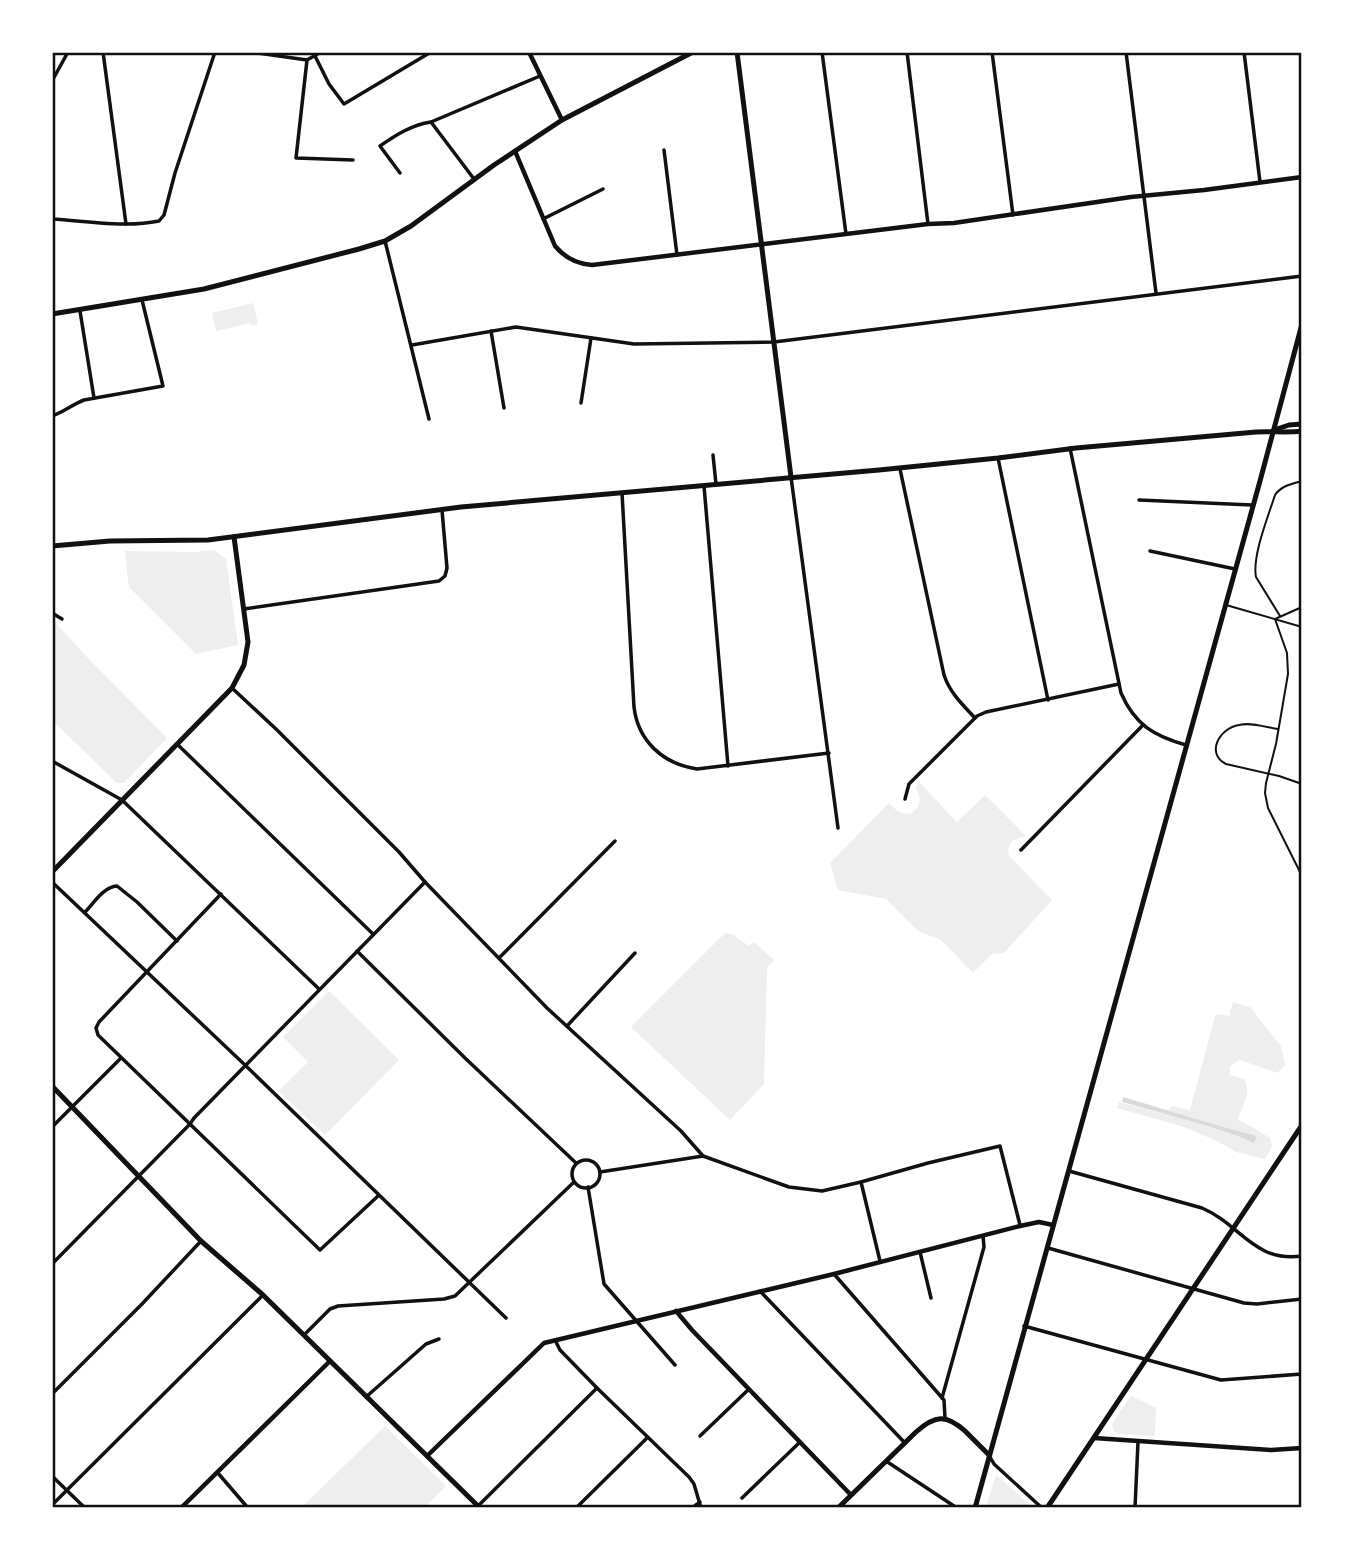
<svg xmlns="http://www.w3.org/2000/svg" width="1354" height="1560" font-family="'DejaVu Sans',sans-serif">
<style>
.green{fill:#eee}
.water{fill:#d9d9d9}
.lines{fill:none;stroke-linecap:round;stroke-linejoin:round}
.service{stroke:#111;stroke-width:2}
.minor{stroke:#111;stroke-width:3.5}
.tertiary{stroke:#111;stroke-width:4.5}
.secondary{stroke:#111;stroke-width:5}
.primary{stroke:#111;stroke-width:5}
.neatline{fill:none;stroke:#111;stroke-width:2.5}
</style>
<rect width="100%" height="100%" fill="#fff"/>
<g class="green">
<polygon points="253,303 258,324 252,326 251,323 216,331 212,313"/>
<polygon points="214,550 226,559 238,645 196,654 129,587 125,551 195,552"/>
<polygon points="54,621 83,653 167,738 124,783 117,783 53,721 52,622"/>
<path d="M919,782L957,822L985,795L1026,836L1012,841L1008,849L1009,856L1052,900L1004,953L992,954L973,973L941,940L918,931L886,899L838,890L830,863L889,803C900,816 915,820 920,800L916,787Z"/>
<polygon points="725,933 732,934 749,946 754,942 774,960 767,967 764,1084 730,1120 631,1027"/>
<polygon points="329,991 399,1060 325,1135 279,1091 308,1062 283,1037"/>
<path d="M1233,1002L1250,1007L1281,1046L1285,1065L1278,1073L1240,1060L1230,1066V1075L1244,1079C1252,1094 1242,1105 1238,1119L1270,1138L1272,1146L1265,1159L1236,1152L1219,1142L1184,1127L1117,1108L1119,1102L1164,1114L1172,1106L1190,1110L1215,1016L1218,1014L1229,1016Z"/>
<polygon points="1131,1396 1156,1408 1155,1436 1117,1434 1113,1430 1112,1424"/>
<polygon points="385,1426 446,1486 425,1507 302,1507"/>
<polygon points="996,1475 1000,1478 1032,1507 986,1507"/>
</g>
<path class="water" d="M1123,1097C1168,1110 1212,1125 1257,1136L1254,1143L1241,1137L1205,1125L1122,1102Z"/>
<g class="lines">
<g class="service">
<polyline points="1226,605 1302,627"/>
<path d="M1280,616L1256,577C1252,556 1268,517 1275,495C1281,486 1291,484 1302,481"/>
<polyline points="1275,619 1287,653 1288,674 1276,744 1266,783 1265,793 1268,808 1302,876"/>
<polyline points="1275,619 1302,607"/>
<path d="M1278,729C1265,727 1252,722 1239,725C1220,728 1205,753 1226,764L1279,776L1302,784"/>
</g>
<g class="minor">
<polyline points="103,52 126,224"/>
<polyline points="251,52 307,60 321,52"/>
<polyline points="822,52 846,234"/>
<polyline points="907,52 928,224"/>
<polyline points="992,52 1013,215"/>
<polyline points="1126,52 1156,293"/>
<polyline points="1244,52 1260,182"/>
<polyline points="315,56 329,84 344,104 431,52"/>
<polyline points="307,60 296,158 353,160"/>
<polyline points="52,81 68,52"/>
<polyline points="431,122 540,76"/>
<polyline points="664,150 677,255"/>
<path d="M400,173L380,146C396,135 411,125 431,122L474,179"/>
<path d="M52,219C87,221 125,228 159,221L164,215L175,173L215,52"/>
<polyline points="543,219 603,189"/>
<polyline points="385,241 429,419"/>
<polyline points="80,311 94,398"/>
<polyline points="491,331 504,408"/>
<polyline points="412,345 516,327 634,344 774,342 1302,276"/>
<polyline points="581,403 591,338"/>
<path d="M52,416C64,412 73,404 84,400L163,386L142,300"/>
<path d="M1070,448L1121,693C1135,725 1154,736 1186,745"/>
<polyline points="713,455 716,484"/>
<polyline points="998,458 1048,700"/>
<path d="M900,469L944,675C950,693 962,704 975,718"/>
<polyline points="791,477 838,828"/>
<polyline points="704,486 728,766"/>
<path d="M622,493L634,707C638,741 663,764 697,769L829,753"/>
<polyline points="1139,500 1252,505"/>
<polyline points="1150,551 1235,569"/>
<polyline points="244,609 439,581 445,576 447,568 442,510"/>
<polyline points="52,613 62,619"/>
<polyline points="232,688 276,729 399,852 425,882 547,1008 681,1131 703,1156"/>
<polyline points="177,744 373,934"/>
<polyline points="52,761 122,800 319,989"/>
<polyline points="905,799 909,784 977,716 986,712 1119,684"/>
<polyline points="1021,850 1143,725"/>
<polyline points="52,882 245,1065 506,1318"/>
<polyline points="221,894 99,1022 96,1028 98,1035 320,1250 378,1196"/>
<path d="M85,912C94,903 103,887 117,886L137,902L177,941"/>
<polyline points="357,951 465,1058 576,1163"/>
<polyline points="499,958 615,841"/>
<polyline points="567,1026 635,953"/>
<polyline points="52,1127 121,1058"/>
<circle cx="586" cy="1174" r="14"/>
<path d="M1069,1171L1202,1208C1240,1224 1254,1263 1302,1256"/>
<polyline points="600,1172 703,1156 789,1187 822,1191 861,1182 928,1163 1000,1146 1020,1225"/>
<polyline points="861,1182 880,1261"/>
<polyline points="588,1187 604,1284 675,1365"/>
<polyline points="1048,1248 1244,1303 1257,1304 1302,1299"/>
<polyline points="920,1252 931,1298"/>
<polyline points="52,1264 190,1124 194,1118 425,882"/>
<polyline points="834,1274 944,1400 945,1418"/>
<polyline points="760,1291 905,1443"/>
<polyline points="1024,1326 1221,1380 1302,1374"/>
<polyline points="304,1335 330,1309 338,1306 444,1299 455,1296 574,1182"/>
<polyline points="555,1340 560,1350 597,1388 689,1477 694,1484 701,1508"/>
<polyline points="52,1394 142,1304 201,1241"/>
<polyline points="366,1397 426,1344 439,1339"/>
<polyline points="942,1398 984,1247 983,1236"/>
<polyline points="700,1436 749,1389"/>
<polyline points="990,1457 994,1464 1042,1508"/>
<polyline points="886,1461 957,1508"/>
<polyline points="217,1472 248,1508"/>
<polyline points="52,1476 85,1508"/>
<polyline points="742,1498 800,1442"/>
<polyline points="52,1505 263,1295"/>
<polyline points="476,1508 597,1388"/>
<polyline points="576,1508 647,1438"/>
<polyline points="692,1508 700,1502"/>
<polyline points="1135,1508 1138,1442"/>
</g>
<g class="tertiary">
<polyline points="529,52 562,120"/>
<path d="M515,151L555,246C565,258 576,264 592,265L928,224L954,223L1131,197L1204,190L1302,177"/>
<polyline points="676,1311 692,1330 851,1495"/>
<polyline points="1094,1438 1271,1450 1302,1448"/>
<polyline points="427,1456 544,1343 834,1274 1020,1226 1039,1222 1053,1225"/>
<polyline points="181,1508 330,1361"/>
</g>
<g class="secondary">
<polyline points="737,52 791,477"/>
<polyline points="52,314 204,289 359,249 385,241 411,226 494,165 562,120 693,52"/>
<polyline points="52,872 232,688 244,665 248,642 234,537"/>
<polyline points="52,1086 201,1241 263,1295 480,1508"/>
<path d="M838,1508L916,1432C935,1415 946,1414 965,1431C973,1439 981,1447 989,1455"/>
<polyline points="1047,1508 1302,1125"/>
</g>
<g class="primary">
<polyline points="1274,430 1289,425 1302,424"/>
<path d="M52,546L110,541L208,540L461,507L879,470L998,458L1076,448L1256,432C1271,431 1286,433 1302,431"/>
<polyline points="975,1508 1260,481 1302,324"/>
</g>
</g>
<rect width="1354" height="1560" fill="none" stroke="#ffffff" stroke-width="108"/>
<rect x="54" y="54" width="1246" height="1452" class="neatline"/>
</svg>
